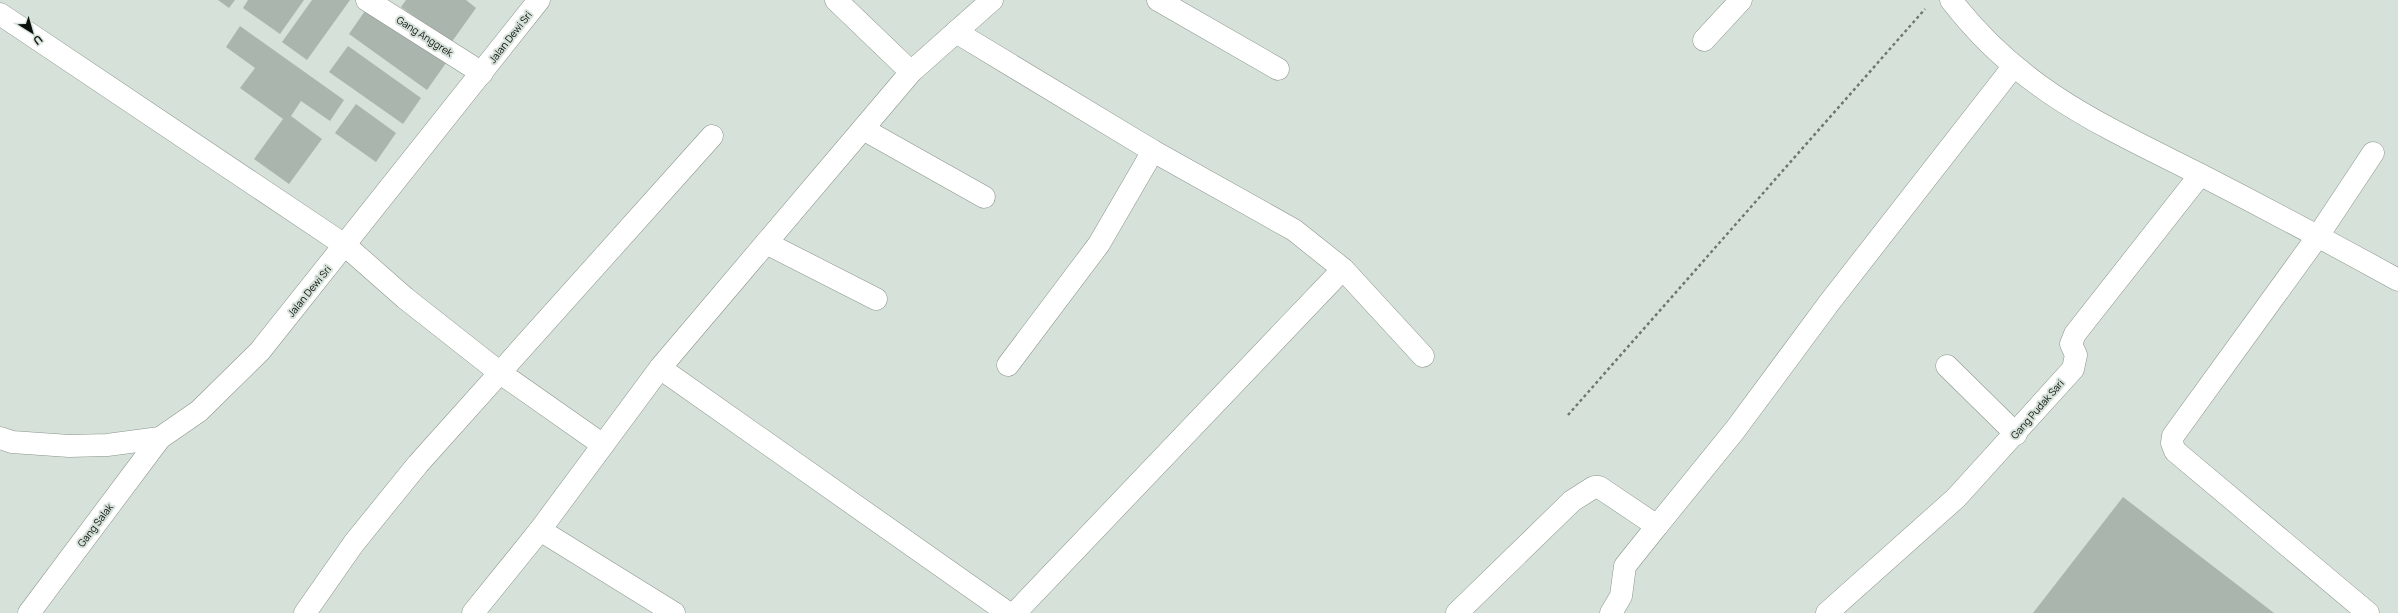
<svg xmlns="http://www.w3.org/2000/svg" width="2398" height="613" font-family="Manrope,sans-serif">
<style>
.building{fill:#aab6ad}
.lines{fill:none;stroke-linecap:round;stroke-linejoin:round}
.minor-casing{stroke:#8a958c;stroke-width:23}
.path{stroke:#6f7670;stroke-width:2.5;stroke-dasharray:3 3;stroke-linecap:butt}
.minor{stroke:#fff;stroke-width:22}
.labels{text-anchor:middle;stroke-width:4;stroke-linejoin:round;paint-order:stroke}
.street-label{font-size:10px;fill:#0c100d;stroke:#d6e2d9}
</style>
<rect width="100%" height="100%" fill="#d6e2d9"/>
<g class="building">
<polygon points="218,0 235,0 229,8"/>
<polygon points="248,0 304,0 280,34 243,8"/>
<polygon points="312,0 350,0 307,60 282,42"/>
<polygon points="406,0 466,0 476,8 451,43 401,7"/>
<polygon points="367,8 446,63 427,90 349,34"/>
<polygon points="240,26 344,100 330,121 301,101 291,116 322,139 289,184 254,159 283,119 240,88 255,68 226,47"/>
<polygon points="348,46 421,98 403,124 329,72"/>
<polygon points="356,104 396,133 376,162 335,133"/>
<polygon points="2123,497 2274,613 2033,613"/>
</g>
<g class="lines">
<g class="minor-casing">
<g id="minor">
<polyline points="367,0 482,73"/>
<polyline points="836,0 911,72"/>
<polyline points="1158,0 1278,69"/>
<path d="M1951,0C2021,91 2102,125 2201,175C2267,209 2333,244 2398,280"/>
<polyline points="0,14 346,246 405,298 499,372 603,445"/>
<polyline points="956,32 1153,151 1294,230 1343,269 1423,356"/>
<polyline points="1704,40 1741,0"/>
<polyline points="863,129 984,197"/>
<polyline points="766,243 876,299"/>
<polyline points="1008,365 1099,244 1153,151"/>
<polyline points="1947,366 2016,434"/>
<polyline points="660,368 1008,613"/>
<polyline points="0,438 12,442 69,446 107,445 160,438 199,411 260,351 539,0"/>
<polyline points="540,530 674,613"/>
<polyline points="29,613 160,438"/>
<polyline points="305,613 354,543 418,464 712,136"/>
<polyline points="473,613 540,530 660,368 911,72 992,0"/>
<polyline points="1015,613 1343,269"/>
<polyline points="1457,613 1572,501 1594,487 1599,487 1657,526 1735,430 1829,303 2013,67"/>
<polyline points="1611,613 1621,596 1625,566 1657,526"/>
<polyline points="1827,613 1956,498 2073,369 2076,355 2071,344 2075,334 2200,175"/>
<polyline points="2368,613 2175,451 2172,443 2173,436 2318,236 2373,153"/>
</g>
</g>
<polyline class="path" points="1568,415 1925,9"/>
<use href="#minor" class="minor"/>
</g>
<g class="labels">
<g class="street-label">
<text transform="translate(425 36) rotate(33)" y="4">Gang Anggrek</text>
<text transform="translate(510 37) rotate(-52)" y="4">Jalan Dewi Sri</text>
<text transform="translate(309 291) rotate(-51)" y="4">Jalan Dewi Sri</text>
<text transform="translate(2037 409) rotate(-49)" y="4">Gang Pudak Sari</text>
<text transform="translate(95 525) rotate(-53)" y="4">Gang Salak</text>
</g>
</g>
<g transform="translate(32 32) rotate(143)" stroke="#d6e2d9" stroke-width="3" paint-order="stroke">
<path d="M0-3L7 15L0 10L-7 15Z" fill="#0c100d"/>
<text y="-6" font-size="11" font-weight="bold" text-anchor="middle" fill="#0c100d">U</text>
</g>
</svg>
